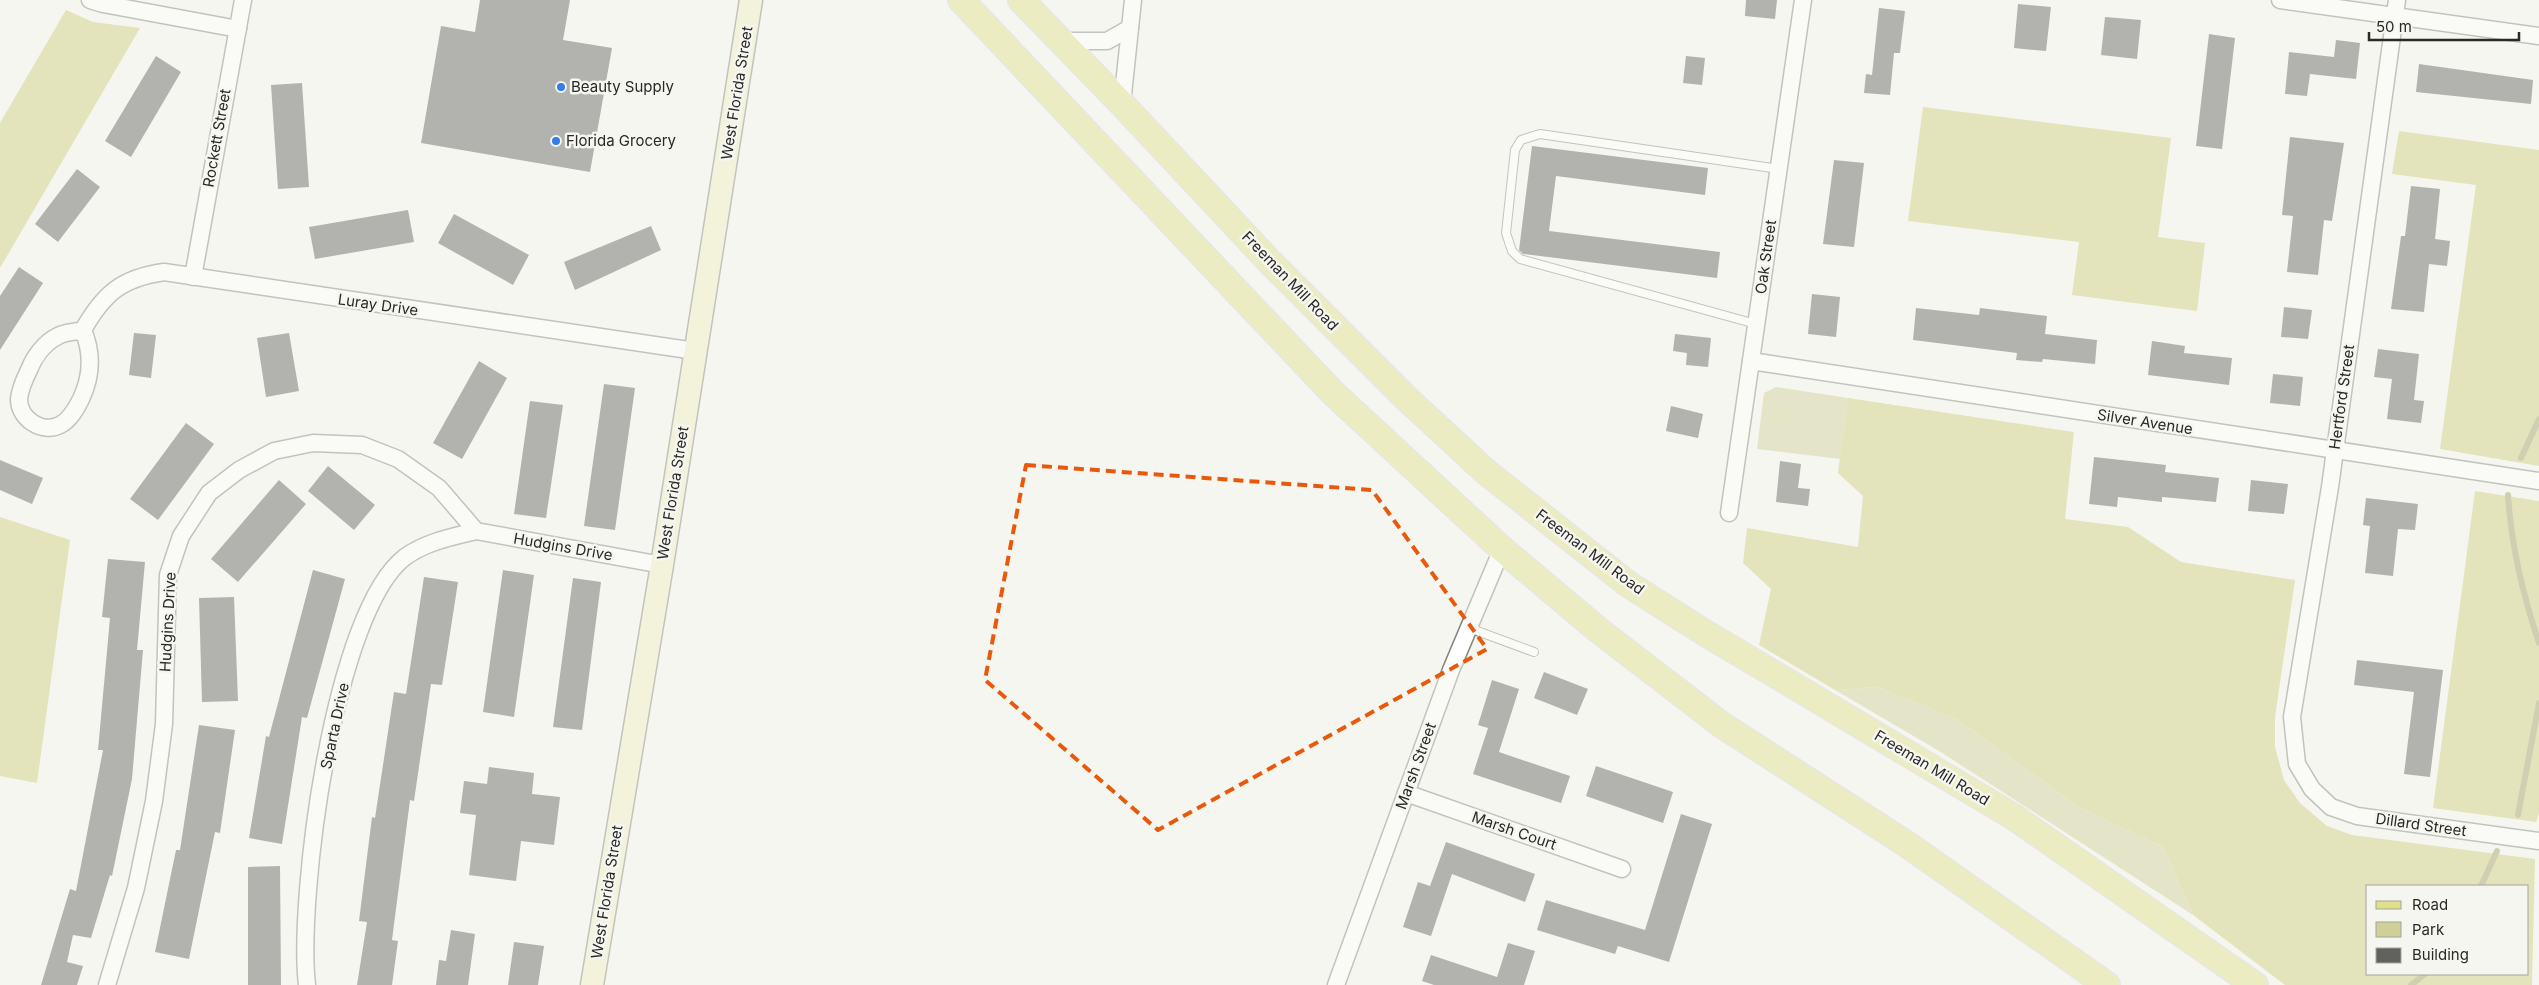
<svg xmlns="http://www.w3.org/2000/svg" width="2539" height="985" font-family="Inter,sans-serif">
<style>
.green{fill:#ced097}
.forest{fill:#cccd7d;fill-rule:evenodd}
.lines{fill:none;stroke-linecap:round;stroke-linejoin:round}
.stream{stroke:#9fa067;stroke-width:6}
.building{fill:#61625d}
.lane-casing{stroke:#868681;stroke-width:10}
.street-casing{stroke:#868681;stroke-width:19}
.secondary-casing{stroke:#868681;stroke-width:25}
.primary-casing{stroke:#d4d4d4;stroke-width:28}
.lane{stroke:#fff;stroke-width:8}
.street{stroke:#fff;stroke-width:16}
.secondary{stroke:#f0f0c4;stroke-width:22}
.primary{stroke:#e0e089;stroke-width:25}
.marked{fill:none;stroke:#e8590c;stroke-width:4;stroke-dasharray:10 6;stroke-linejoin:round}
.poi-dot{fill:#367ce9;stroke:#f5f6f0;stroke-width:2}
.labels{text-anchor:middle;stroke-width:5;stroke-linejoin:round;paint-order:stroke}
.poi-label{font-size:15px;fill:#292927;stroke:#f5f6f0;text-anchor:start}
.street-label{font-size:15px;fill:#292927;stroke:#f5f6f0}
</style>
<rect width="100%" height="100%" fill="#f5f6f0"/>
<g class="green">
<polygon points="1776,387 1848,398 1840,459 1757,449 1764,393"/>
<polygon points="1877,687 1958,720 2077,806 2163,847 2193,915 1939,751 1835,690"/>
</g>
<g class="forest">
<polygon points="66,10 93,22 140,28 0,268 0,123"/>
<polygon points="1923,107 2171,138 2158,237 2205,243 2197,311 2072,295 2079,242 1908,221"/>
<polygon points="2399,131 2539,150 2539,466 2440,449 2476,185 2392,174"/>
<path d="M1848,398L2074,432L2065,519L2128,527L2181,562L2295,580L2275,717V747L2284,780L2300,803L2327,826L2352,835L2535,859L2532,985H2285L2193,915L2163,847L2077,806L1958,720L1877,687L1835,690L1759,645L1771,589L1743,563L1747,528L1858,547L1863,496L1838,473ZM2368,886H2528V974H2368Z"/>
<polygon points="2475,491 2539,501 2539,813 2536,822 2433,808"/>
<polygon points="0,517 70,540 37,783 0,776"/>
</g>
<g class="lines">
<g class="stream">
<polyline points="2521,458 2539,419"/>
<path d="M2508,495C2511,545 2523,595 2539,643"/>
<polyline points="2518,815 2539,703"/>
<polyline points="2481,886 2497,851"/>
<polyline points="2411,985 2425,974"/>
</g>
</g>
<g class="building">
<polygon points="480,0 570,0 563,40 612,48 590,172 421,143 441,26 475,32"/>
<polygon points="1746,0 1777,0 1775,19 1745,16"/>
<polygon points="2018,4 2051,7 2046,51 2014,48"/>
<polygon points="1879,8 1905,11 1900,53 1894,53 1890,95 1864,93 1866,74 1872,75"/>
<polygon points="2105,17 2141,20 2137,59 2101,55"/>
<polygon points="2209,34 2235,38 2222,149 2196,146"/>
<polygon points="2336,40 2360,43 2356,79 2310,74 2307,96 2285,94 2289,52 2334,57"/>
<polygon points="156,56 181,72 131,157 105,141"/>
<polygon points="1686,56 1705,58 1702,85 1683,83"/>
<polygon points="2419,64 2533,80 2531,104 2416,92"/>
<polygon points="302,83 309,187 278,189 271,85"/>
<polygon points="2290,137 2344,143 2332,221 2324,220 2318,275 2287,272 2293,216 2282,215"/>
<polygon points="1532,146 1708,168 1705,195 1556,176 1549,231 1720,252 1717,278 1523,254 1519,250"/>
<polygon points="1834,160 1864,163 1854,247 1823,244"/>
<polygon points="77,169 100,187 58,242 35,224"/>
<polygon points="2411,186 2440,189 2435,239 2450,241 2447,266 2429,264 2424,312 2391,309 2401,236 2405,236"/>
<polygon points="408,210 414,242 315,259 309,227"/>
<polygon points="454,214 529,255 513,285 438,243"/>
<polygon points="651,226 661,250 575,290 564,262"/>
<polygon points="19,267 43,283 0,350 0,296"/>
<polygon points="1812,294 1840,297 1836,337 1808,334"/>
<polygon points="2284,307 2312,310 2308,339 2281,337"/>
<polygon points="1916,308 1979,315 1980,308 2047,316 2045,334 2097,340 2095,364 2043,359 2042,362 2016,360 2017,353 1913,340"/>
<polygon points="134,333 156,335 151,378 129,375"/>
<polygon points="289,333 299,391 266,397 257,338"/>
<polygon points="1675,334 1711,338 1708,367 1686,365 1687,353 1673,351"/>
<polygon points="2152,341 2185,346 2184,353 2232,358 2229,385 2148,375"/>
<polygon points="2378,349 2419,354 2414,400 2424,401 2421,423 2387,419 2392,379 2374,377"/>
<polygon points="479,361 507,378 462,459 433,443"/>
<polygon points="2273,374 2303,377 2300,406 2270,403"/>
<polygon points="604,384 635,388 615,530 584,526"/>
<polygon points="530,401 563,405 546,518 514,514"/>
<polygon points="1671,406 1703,414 1698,438 1666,431"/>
<polygon points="186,423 214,444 158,520 130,499"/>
<polygon points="2094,457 2166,465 2165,472 2219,478 2216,502 2162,497 2162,502 2118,497 2117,507 2089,504"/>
<polygon points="0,460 43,478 32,504 0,490"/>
<polygon points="1780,461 1801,464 1798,488 1810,489 1808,506 1776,502"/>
<polygon points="328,466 375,505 354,530 308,491"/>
<polygon points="279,480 306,504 238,582 211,559"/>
<polygon points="2251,480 2288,484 2284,514 2248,511"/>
<polygon points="2366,498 2418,504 2415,530 2398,529 2393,576 2365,573 2370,526 2363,525"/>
<polygon points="108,559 145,562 137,650 143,650 132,779 112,876 110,875 91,938 73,935 67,962 83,966 77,985 41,985 70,889 76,891 103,750 98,750 110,618 102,617"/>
<polygon points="313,570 345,579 307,718 302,717 282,844 249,838 266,736 269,737"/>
<polygon points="503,570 534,575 514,717 483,712"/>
<polygon points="424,577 458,582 442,685 431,684 414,801 410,800 392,940 398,941 392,985 357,985 367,922 359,921 372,817 375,818 394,692 406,694"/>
<polygon points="573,578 601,582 582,730 553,727"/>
<polygon points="234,597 238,701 202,702 199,598"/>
<polygon points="2357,660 2443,670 2430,777 2404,774 2414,692 2354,685"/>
<polygon points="1544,672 1588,689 1577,715 1534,698"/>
<polygon points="1492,680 1519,689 1499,752 1570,776 1561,803 1473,774 1488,728 1478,725"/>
<polygon points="199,725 235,730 220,833 215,832 189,959 155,952 176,850 180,850"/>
<polygon points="1596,766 1673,792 1663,823 1586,796"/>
<polygon points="489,767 534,773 532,794 560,797 554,845 521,841 516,881 469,875 476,815 460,813 464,781 487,784"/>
<polygon points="1681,814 1712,824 1669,962 1618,946 1615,954 1537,930 1546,900 1645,930"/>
<polygon points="1446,842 1535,874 1525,902 1452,874 1431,936 1403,927 1418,882 1430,886"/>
<polygon points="280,866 281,985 248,985 248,867"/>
<polygon points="451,930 475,934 468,985 436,985 439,960 446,961"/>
<polygon points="514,942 544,946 538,985 508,985"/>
<polygon points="1508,943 1535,951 1524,985 1434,985 1422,981 1431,955 1497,977"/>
</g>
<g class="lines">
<g class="lane-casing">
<g id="lane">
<polyline points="1756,324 1520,259 1512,251 1506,233 1515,150 1521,140 1540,134 1779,169"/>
<polyline points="1469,628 1534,652"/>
</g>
</g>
<g class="street-casing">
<g id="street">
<polyline points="90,0 103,4 238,29"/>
<polyline points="2280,0 2539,36"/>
<polyline points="2397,0 2330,487 2292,717 2297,764 2312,789 2331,807 2357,816 2539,841"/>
<polyline points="1061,41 1107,41 1130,28"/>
<polyline points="1122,104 1133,0"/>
<polyline points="193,277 243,0"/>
<path d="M83,330C93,354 92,376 81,399C76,409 70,420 60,425C42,434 19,419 19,399C20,389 24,380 29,370C34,357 44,343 58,336C65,332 76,332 83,330C104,293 122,278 164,272L695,351"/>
<polyline points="1751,361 2539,481"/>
<polyline points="1729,513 1803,0"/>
<polyline points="1406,793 1622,869"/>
<polyline points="107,985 136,888 154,801 164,724 168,575 181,536 209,493 239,470 274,451 313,443 362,445 398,459 439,488 476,531 662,565"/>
<path d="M307,985C297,897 334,611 405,557C426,542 451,537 476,531"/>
<polyline points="1336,985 1451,670 1502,549"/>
</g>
</g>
<g class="secondary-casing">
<polyline id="secondary" points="592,985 662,565 751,0"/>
</g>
<g class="primary-casing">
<g id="primary">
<polyline points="961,0 1333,393 1502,549 1597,629 1722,725 1908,845 2107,985"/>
<polyline points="1021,0 1122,104 1270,262 1406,398 1485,471 1628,584 1702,631 2014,817 2255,985"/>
</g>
</g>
<use href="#lane" class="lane"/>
<use href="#street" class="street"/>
<use href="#secondary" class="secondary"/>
<use href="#primary" class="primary"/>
</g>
<path d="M0 0H2539V985H0ZM1026,465L1372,490L1487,649L1158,830L985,680Z" fill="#f5f6f0" fill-opacity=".55" fill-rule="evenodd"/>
<path class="marked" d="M1026,465L1372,490L1487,649L1158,830L985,680Z"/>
<g class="poi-dot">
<circle cx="561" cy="87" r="5"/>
<circle cx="556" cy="141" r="5"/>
</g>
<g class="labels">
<g class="poi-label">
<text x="571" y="92">Beauty Supply</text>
<text x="566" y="146">Florida Grocery</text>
</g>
<g class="street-label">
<text transform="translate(737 93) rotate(-81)" y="5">West Florida Street</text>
<text transform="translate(217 138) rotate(-80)" y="5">Rockett Street</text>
<text transform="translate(1766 257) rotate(-82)" y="5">Oak Street</text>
<text transform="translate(1290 281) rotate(46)" y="5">Freeman Mill Road</text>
<text transform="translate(378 305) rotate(8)" y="5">Luray Drive</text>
<text transform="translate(2342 397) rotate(-82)" y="5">Hertford Street</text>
<text transform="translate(2145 422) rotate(9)" y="5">Silver Avenue</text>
<text transform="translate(673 493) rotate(-81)" y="5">West Florida Street</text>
<text transform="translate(563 547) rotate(10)" y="5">Hudgins Drive</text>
<text transform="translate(1590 552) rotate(37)" y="5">Freeman Mill Road</text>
<text transform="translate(168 622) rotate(-87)" y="5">Hudgins Drive</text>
<text transform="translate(335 726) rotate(-78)" y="5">Sparta Drive</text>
<text transform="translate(1416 766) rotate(-70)" y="5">Marsh Street</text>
<text transform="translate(1932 768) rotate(31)" y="5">Freeman Mill Road</text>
<text transform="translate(2421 825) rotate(8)" y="5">Dillard Street</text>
<text transform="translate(1514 831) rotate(19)" y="5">Marsh Court</text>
<text transform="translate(607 892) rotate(-81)" y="5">West Florida Street</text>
</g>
</g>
<rect x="2366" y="885" width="162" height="90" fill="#f5f6f0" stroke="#a3a4a0"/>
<rect x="2376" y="901" width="25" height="8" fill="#e0e089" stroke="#a3a4a0"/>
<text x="2412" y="910" font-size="15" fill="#292927">Road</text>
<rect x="2376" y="922" width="25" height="15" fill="#ced097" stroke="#a3a4a0"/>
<text x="2412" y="935" font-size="15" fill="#292927">Park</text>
<rect x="2376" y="948" width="25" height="15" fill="#61625d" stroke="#a3a4a0"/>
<text x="2412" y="960" font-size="15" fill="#292927">Building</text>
<path d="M2369 32v8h150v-8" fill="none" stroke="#292927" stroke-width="2.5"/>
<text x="2376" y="32" font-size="15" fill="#292927" stroke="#f5f6f0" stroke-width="4" paint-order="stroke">50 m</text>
</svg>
